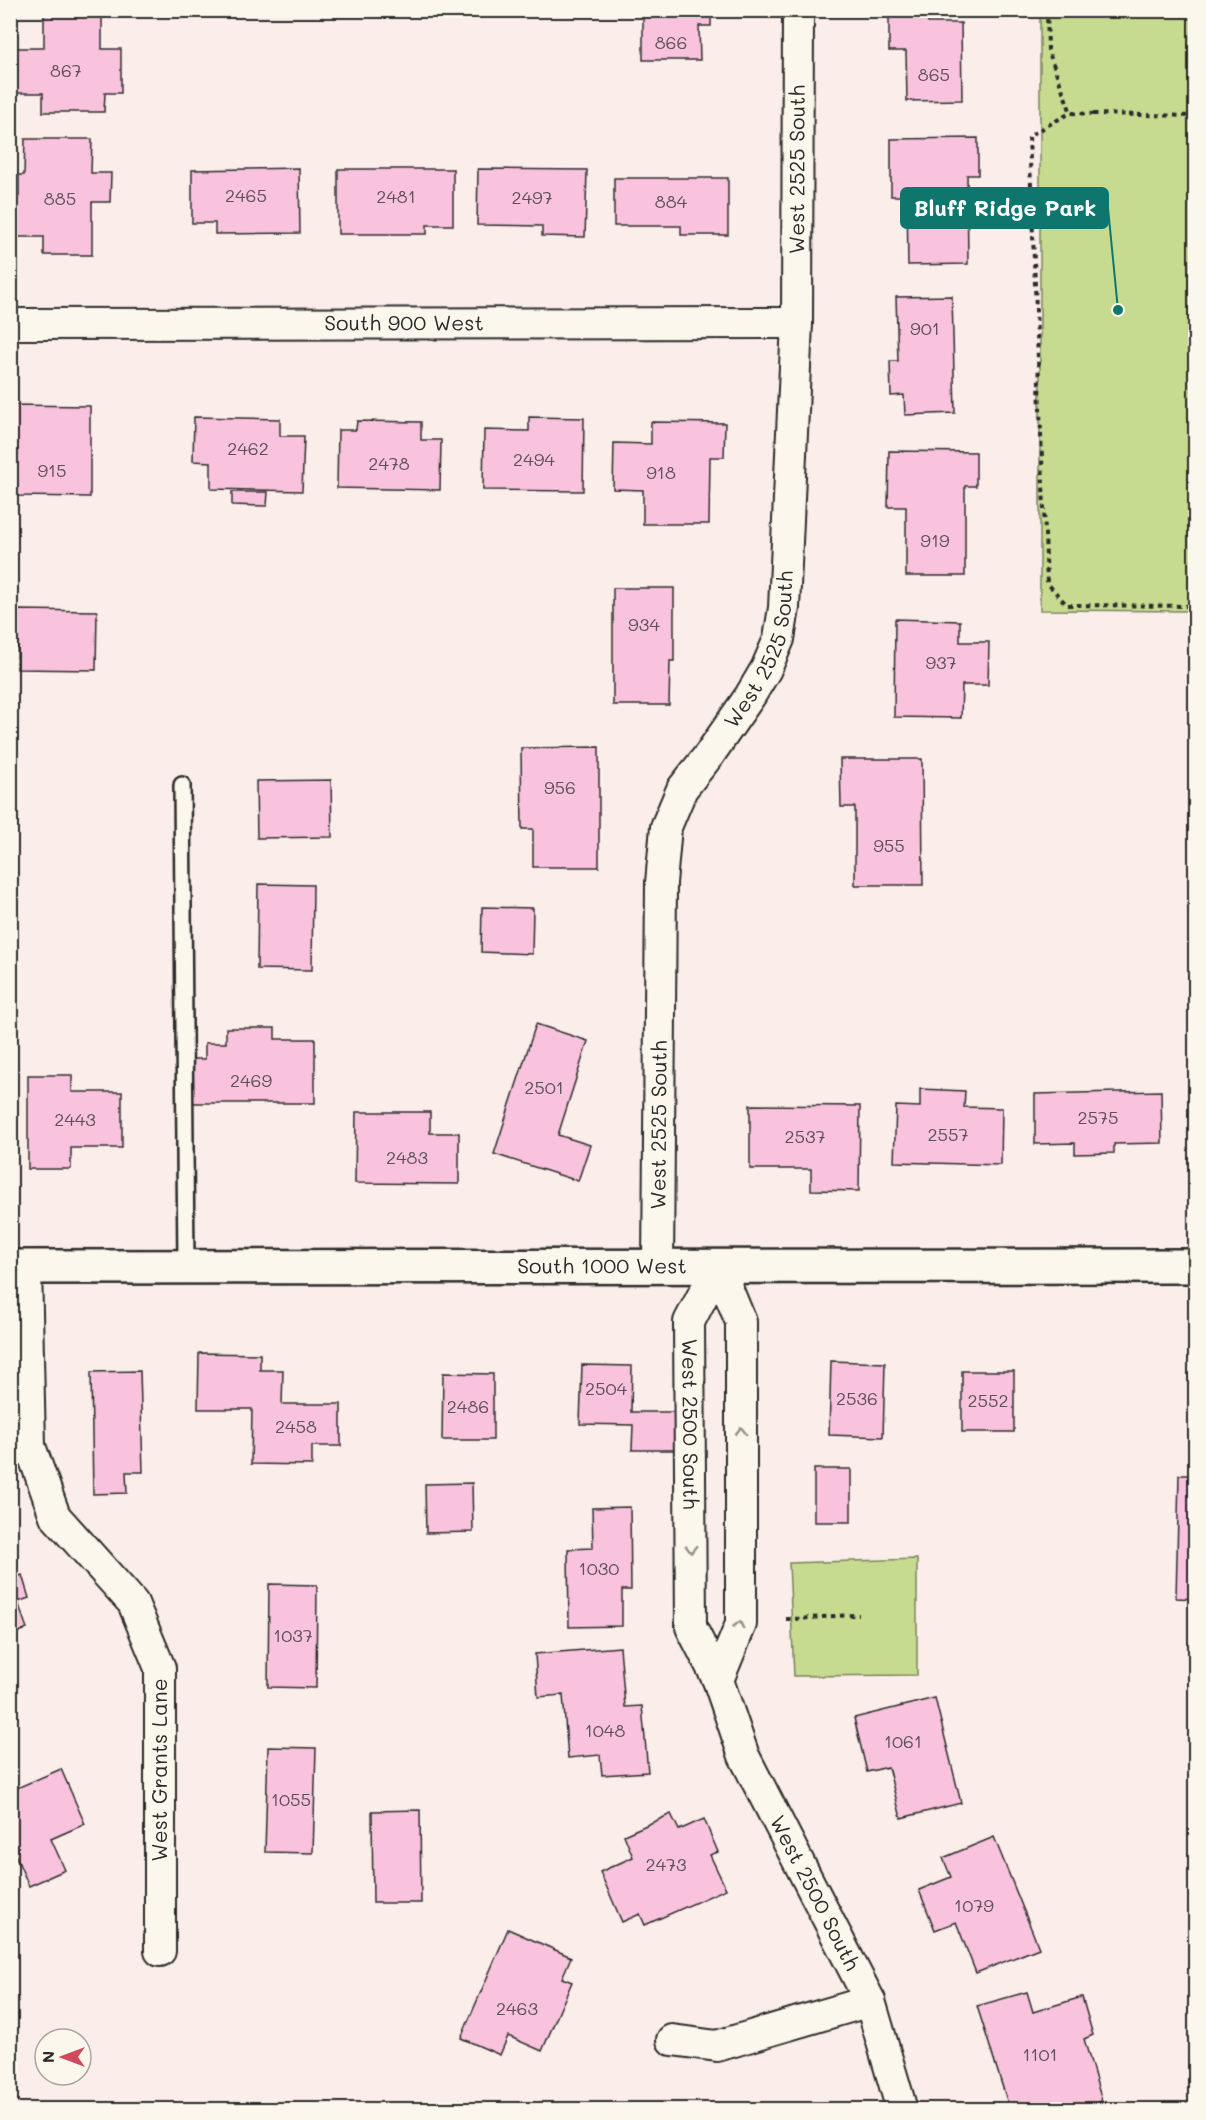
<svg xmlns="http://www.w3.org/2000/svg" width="1206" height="2120" font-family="Mali,sans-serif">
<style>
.green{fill:#c7db90;stroke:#79835e;stroke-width:1.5}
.building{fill:#f9c3de;stroke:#2b2b2b;stroke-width:1.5}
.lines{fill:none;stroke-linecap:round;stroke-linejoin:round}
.lane-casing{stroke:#2b2b2b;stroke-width:20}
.street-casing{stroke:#2b2b2b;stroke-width:34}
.secondary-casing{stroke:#2b2b2b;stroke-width:38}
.path{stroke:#2b2b2b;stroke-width:4;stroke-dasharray:4.5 4.5;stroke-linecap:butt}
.lane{stroke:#fbf7ec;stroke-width:15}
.street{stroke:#fbf7ec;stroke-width:30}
.secondary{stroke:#fbf7ec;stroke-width:33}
.oneway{stroke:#93918c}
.labels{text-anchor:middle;stroke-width:6;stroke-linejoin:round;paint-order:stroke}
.number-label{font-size:18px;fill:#5e5158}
.street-label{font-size:21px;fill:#2b2b2b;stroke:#fbf7ec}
.leader{fill:none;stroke:#0f766e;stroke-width:2}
.callout-dot{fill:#0f766e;stroke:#fbf7ec;stroke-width:2}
.callout{fill:#0f766e;stroke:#0f766e;stroke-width:2}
.callout-label{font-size:22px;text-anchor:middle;font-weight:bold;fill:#fff}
</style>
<rect width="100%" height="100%" fill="#fbede9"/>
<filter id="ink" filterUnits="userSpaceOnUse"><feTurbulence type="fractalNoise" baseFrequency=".0167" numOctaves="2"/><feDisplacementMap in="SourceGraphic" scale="12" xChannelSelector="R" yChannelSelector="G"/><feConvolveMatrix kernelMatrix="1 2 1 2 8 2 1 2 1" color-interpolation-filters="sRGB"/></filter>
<g filter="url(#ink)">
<g class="green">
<polygon points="1040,11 1195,11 1195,611 1040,610"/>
<polygon points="917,1559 917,1675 794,1676 789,1563"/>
</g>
<g class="building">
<polygon points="44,10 102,10 102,49 121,49 121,93 105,93 104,112 43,112 43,93 10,93 10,48 44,48"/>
<polygon points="643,10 711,10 711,26 699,26 700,60 643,60"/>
<polygon points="889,10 927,10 928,23 961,23 962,100 907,101 906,51 889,51"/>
<polygon points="978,138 978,175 967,175 968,264 908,265 907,196 891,196 891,139"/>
<polygon points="25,139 92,139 91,173 111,173 110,202 92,202 92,255 44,255 44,237 10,237 10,196 19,196 19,175 24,175"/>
<polygon points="299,168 300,233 215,234 215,223 192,223 192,170"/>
<polygon points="338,169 453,169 453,225 427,225 427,234 338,234"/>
<polygon points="478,169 587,170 585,237 542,236 542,226 477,225"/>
<polygon points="614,178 728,178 728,235 681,235 681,226 614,226"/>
<polygon points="952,296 955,413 905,415 904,395 891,396 890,361 898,361 896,297"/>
<polygon points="10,405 90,406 90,497 15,496 15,446 10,446"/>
<polygon points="194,417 280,419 280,436 304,436 302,491 211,489 211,462 193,461"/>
<polygon points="529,417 584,418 583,491 483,490 484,430 529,431"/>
<polygon points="357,421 421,422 421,440 441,440 440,490 337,488 338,430 356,430"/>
<polygon points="651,422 725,423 724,457 710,457 709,524 643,524 643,490 613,489 614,443 651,444"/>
<polygon points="889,451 976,452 976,486 965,486 965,576 906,576 906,507 888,507"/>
<polygon points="232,492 268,492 267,506 232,505"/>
<polygon points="613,588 674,588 674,661 670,661 669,705 613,705"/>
<polygon points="18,610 97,611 96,670 17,669"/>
<polygon points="895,619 960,621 960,642 989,642 988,685 962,685 961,718 894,717"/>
<polygon points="599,747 599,867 533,867 533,829 522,829 521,748"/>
<polygon points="840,759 922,759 923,885 855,885 855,807 841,807"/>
<polygon points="331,780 332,837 257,838 256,781"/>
<polygon points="258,884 313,885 312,970 257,969"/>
<polygon points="482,907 533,908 532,954 481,952"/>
<polygon points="536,1024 588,1041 558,1135 590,1145 578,1181 494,1154"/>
<polygon points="226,1028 275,1028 275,1039 315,1039 315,1103 188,1103 188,1059 205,1059 205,1043 226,1043"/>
<polygon points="28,1075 72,1075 72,1092 122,1092 122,1148 71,1148 71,1169 28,1169"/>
<polygon points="920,1089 965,1091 964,1107 1002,1108 1001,1165 894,1162 896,1106 920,1107"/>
<polygon points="1161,1091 1162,1143 1114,1144 1114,1153 1075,1154 1075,1143 1035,1144 1035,1094"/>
<polygon points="750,1105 860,1106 859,1191 811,1190 811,1169 750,1169"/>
<polygon points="356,1112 430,1112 430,1133 459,1133 459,1184 355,1183"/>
<polygon points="199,1353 260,1354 260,1370 283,1370 282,1404 341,1404 341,1446 312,1446 312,1465 251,1464 252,1409 198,1409"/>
<polygon points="831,1361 885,1363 883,1437 829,1435"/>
<polygon points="582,1365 632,1366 631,1412 675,1412 674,1450 632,1450 633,1425 580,1424"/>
<polygon points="140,1371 143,1472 126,1472 127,1493 93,1494 91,1372"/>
<rect x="962" y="1371" width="52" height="61"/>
<polygon points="443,1373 493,1374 493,1440 442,1440"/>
<rect x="814" y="1469" width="37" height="53"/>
<polygon points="1179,1475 1196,1475 1196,1599 1176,1598"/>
<polygon points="472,1483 473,1532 426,1533 425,1484"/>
<polygon points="630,1507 631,1590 622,1590 622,1626 569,1627 568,1549 593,1548 592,1508"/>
<polygon points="22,1575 29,1598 18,1602 27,1629 10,1635 10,1579"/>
<polygon points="269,1584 317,1585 316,1688 268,1687"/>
<polygon points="620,1647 625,1707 642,1706 648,1772 602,1775 600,1755 568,1758 563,1695 538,1697 535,1654"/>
<polygon points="935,1698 961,1803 901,1818 888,1767 867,1772 854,1718"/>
<polygon points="268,1747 316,1748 313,1853 265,1852"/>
<polygon points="61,1769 85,1824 51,1839 65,1870 29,1886 10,1843 10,1791"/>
<polygon points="420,1810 421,1903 373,1903 372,1811"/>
<polygon points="671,1814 679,1830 704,1819 718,1852 710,1855 726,1889 645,1925 640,1914 622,1922 600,1872 633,1857 624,1835"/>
<polygon points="994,1837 1039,1948 976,1973 956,1922 935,1930 919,1890 951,1877 943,1858"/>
<polygon points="508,1929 571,1957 562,1978 572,1982 542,2051 508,2036 500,2055 461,2038"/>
<polygon points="1027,1992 1033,2012 1082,1997 1093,2035 1084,2039 1102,2101 1075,2110 1023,2110 1022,2107 1010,2110 977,2006"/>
</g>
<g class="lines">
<g class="lane-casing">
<polyline id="lane" points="182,785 186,1267"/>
</g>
<g class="street-casing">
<g id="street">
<path id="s1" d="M10,324L797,323"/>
<path id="s2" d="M658,1266L661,883L666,827L682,789L709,755L750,696L766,669L779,639L784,608L797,323L798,10"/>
<path id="s3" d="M718,1266L689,1322L691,1627L718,1680L744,1756L870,2001L902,2110"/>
<polyline points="718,1266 741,1322 741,1624 718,1680"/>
<polyline points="26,1267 30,1446 55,1516 133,1603 160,1668 160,1951"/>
<polyline points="672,2040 717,2046 870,2001"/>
</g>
</g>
<g class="secondary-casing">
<g id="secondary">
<path id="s4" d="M10,1267L1196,1266"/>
</g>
</g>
<g class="path">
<polyline points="1047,10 1048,50 1071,113"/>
<polyline points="1093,114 1196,116"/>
<polyline points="1094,114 1070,113 1029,136 1047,583 1067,605 1196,606"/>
<path d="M786,1619C811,1619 834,1615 859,1615"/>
</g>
<use href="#lane" class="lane"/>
<use href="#street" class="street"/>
<use href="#secondary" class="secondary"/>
</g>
<defs><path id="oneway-chevron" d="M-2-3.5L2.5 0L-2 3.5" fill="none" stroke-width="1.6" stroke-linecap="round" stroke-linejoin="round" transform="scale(1.5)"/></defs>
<g class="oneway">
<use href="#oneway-chevron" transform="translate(741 1431) rotate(-90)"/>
<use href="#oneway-chevron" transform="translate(691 1549) rotate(90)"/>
<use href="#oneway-chevron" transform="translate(739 1625) rotate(-77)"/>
</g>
</g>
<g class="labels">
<g class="number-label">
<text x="671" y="49">866</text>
<text x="66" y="77">867</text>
<text x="934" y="81">865</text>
<text x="246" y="202">2465</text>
<text x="396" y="203">2481</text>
<text x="532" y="204">2497</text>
<text x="60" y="205">885</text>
<text x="671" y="208">884</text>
<text x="925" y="335">901</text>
<text x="248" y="455">2462</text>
<text x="534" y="466">2494</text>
<text x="389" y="470">2478</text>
<text x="52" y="477">915</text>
<text x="661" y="479">918</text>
<text x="935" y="547">919</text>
<text x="644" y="631">934</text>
<text x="941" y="669">937</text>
<text x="560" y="794">956</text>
<text x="889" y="852">955</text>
<text x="251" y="1087">2469</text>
<text x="544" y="1094">2501</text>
<text x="1098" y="1124">2575</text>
<text x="75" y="1126">2443</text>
<text x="948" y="1141">2557</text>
<text x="805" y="1143">2537</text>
<text x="407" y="1164">2483</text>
<text x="606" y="1395">2504</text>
<text x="857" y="1405">2536</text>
<text x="988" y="1407">2552</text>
<text x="468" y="1413">2486</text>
<text x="296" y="1433">2458</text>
<text x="599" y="1575">1030</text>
<text x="293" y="1642">1037</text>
<text x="605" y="1737">1048</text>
<text x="903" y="1748">1061</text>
<text x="291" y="1806">1055</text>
<text x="666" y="1871">2473</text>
<text x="974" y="1912">1079</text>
<text x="517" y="2015">2463</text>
<text x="1040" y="2061">1101</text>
</g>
<g class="street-label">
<text dy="7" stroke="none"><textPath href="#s2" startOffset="1130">West 2525 South</textPath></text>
<text dy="7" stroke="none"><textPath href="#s1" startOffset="394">South 900 West</textPath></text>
<text dy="7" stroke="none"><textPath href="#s2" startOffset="644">West 2525 South</textPath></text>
<text dy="7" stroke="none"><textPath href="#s2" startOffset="141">West 2525 South</textPath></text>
<text dy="7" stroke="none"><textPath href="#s4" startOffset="592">South 1000 West</textPath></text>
<text dy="7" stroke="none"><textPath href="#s3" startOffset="165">West 2500 South</textPath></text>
<text transform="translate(160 1770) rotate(-90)" y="7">West Grants Lane</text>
<text dy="7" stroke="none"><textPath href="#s3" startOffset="662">West 2500 South</textPath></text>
</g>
</g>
<path class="leader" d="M1118 310L1108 208"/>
<circle class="callout-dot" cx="1118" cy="310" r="6"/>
<rect class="callout" x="901" y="188" width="207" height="40" rx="6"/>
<g class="callout-label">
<text x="1005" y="216">Bluff Ridge Park</text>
</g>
<rect width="1206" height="2120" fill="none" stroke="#fbf7ec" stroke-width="36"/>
<rect x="18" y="18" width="1170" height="2084" fill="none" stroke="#2b2b2b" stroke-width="2" filter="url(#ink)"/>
<g transform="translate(63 2057) rotate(270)"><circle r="28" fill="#fbf7ec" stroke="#a8a59f" stroke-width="1.5"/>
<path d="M0-4.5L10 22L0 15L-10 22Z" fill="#d1495b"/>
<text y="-9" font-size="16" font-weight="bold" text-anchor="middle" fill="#2b2b2b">N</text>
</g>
</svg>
